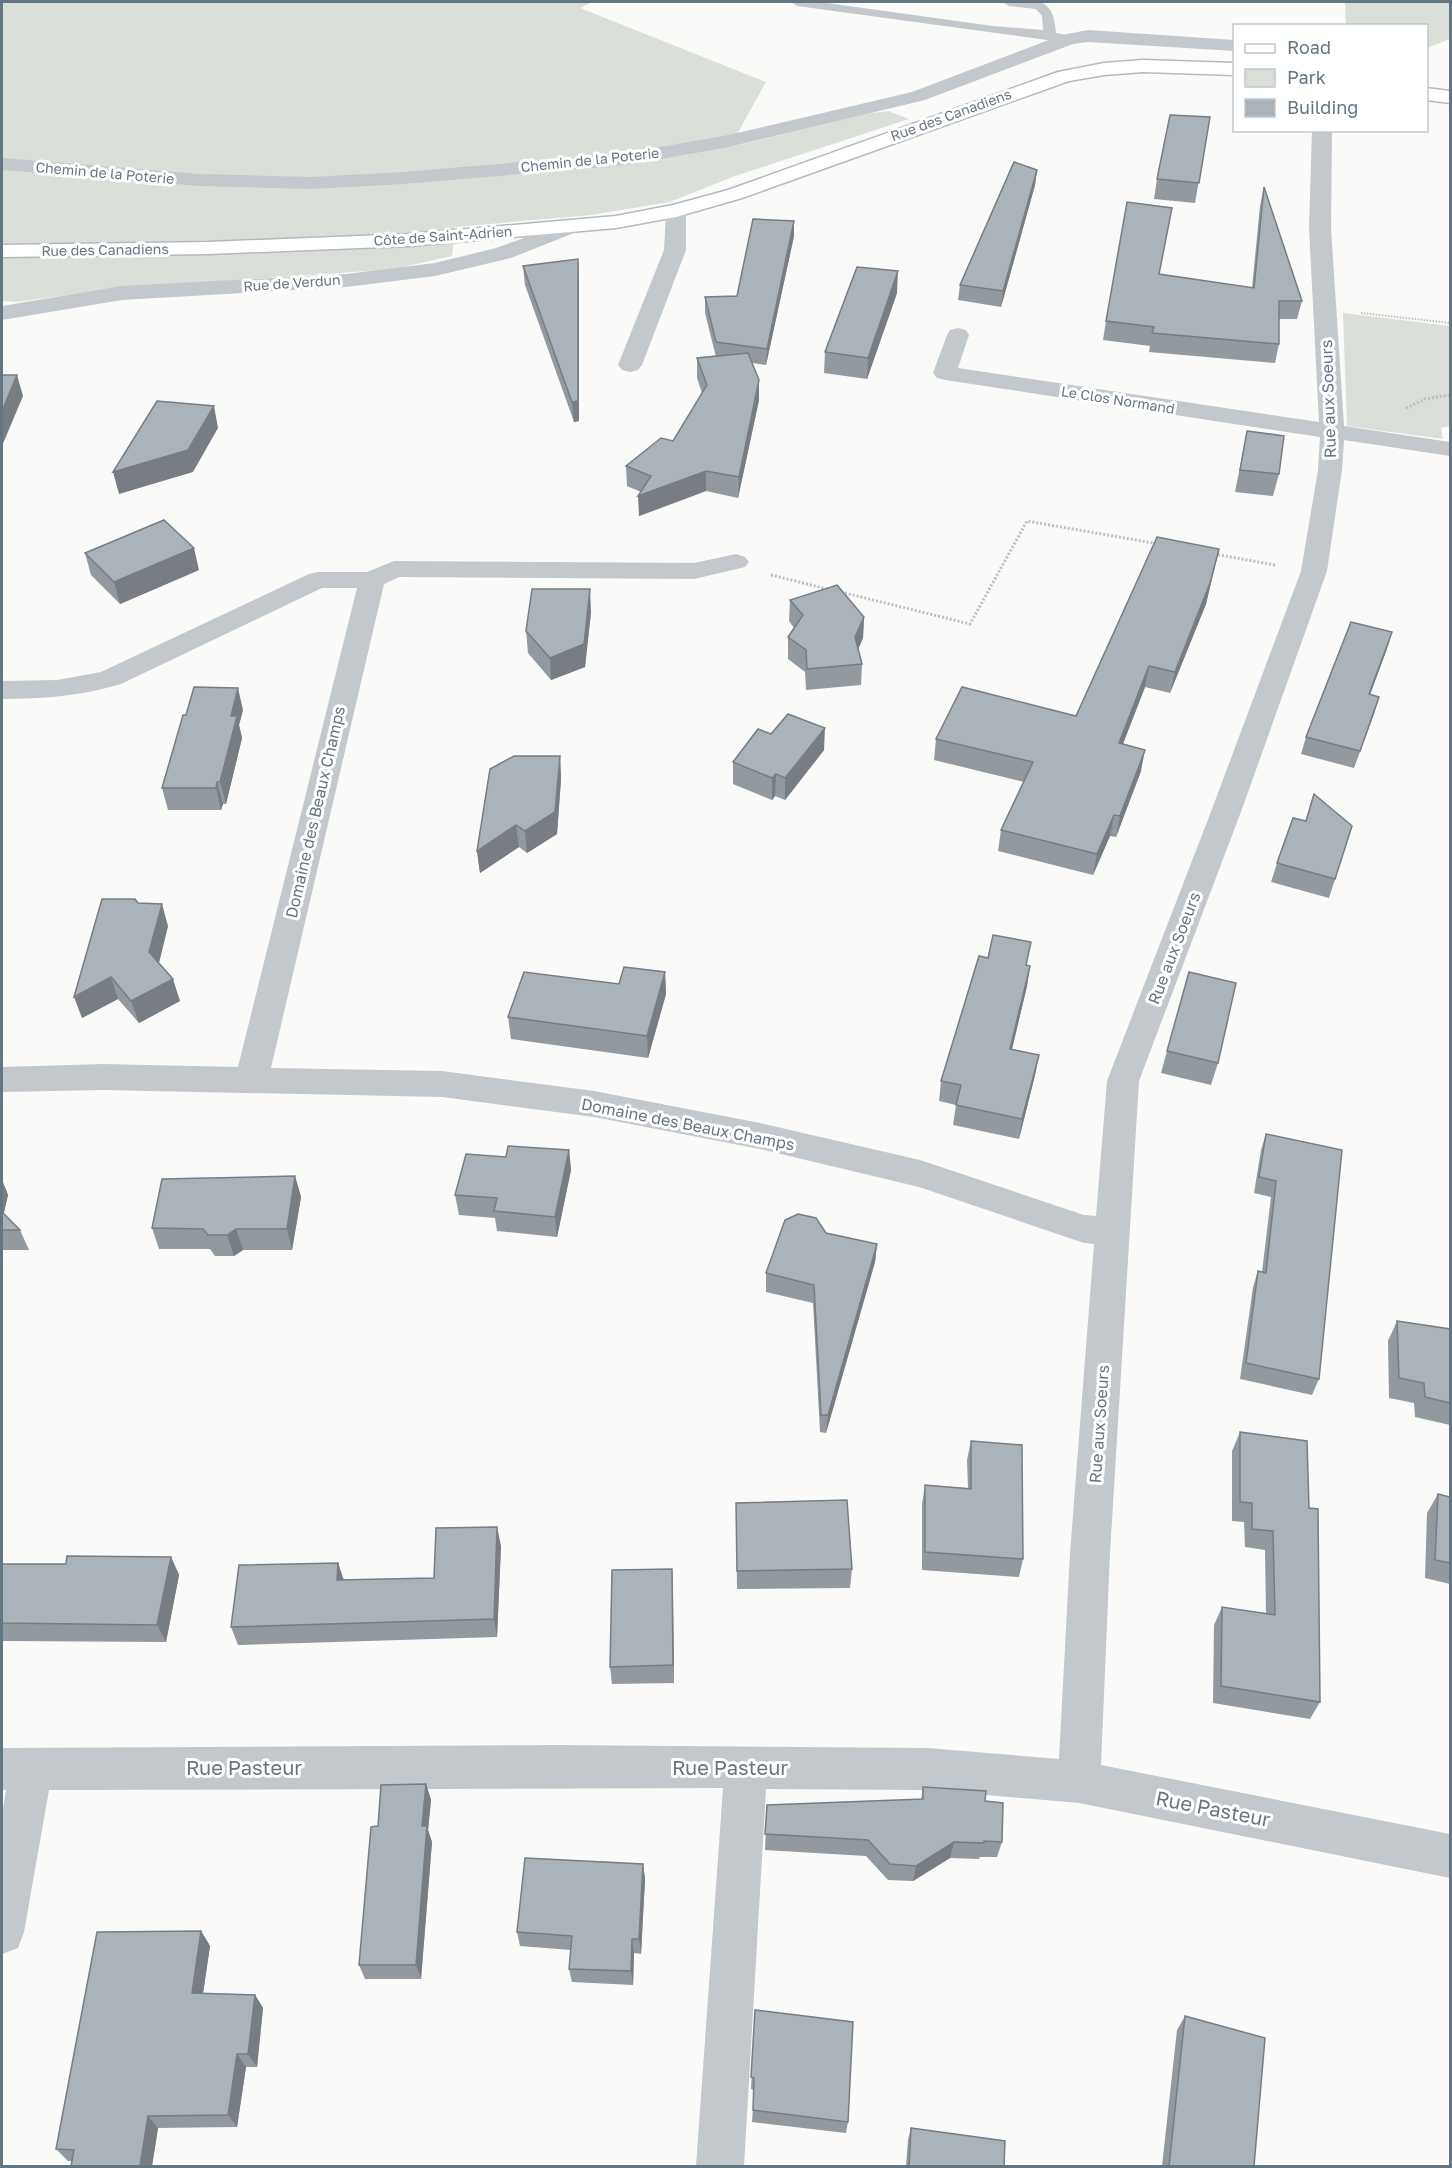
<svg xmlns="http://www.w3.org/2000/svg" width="1452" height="2168" font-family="'Golos Text',sans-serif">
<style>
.green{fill:#dadfd7}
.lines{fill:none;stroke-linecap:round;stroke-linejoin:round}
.secondary-casing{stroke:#b3babf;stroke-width:3}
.path-far1{stroke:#bbbfc2;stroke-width:2;stroke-dasharray:1.5 1.5;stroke-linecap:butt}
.path{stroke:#bbbfc2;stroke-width:3;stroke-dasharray:2 2;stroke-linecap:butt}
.lane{fill:#c3c8cc;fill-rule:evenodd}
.street{fill:#c3c8cc;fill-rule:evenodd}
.secondary{fill:#fff;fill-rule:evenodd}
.wall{fill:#929a9f}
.shaded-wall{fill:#777d82}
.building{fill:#aab3b9;stroke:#777d82;stroke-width:1.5}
.labels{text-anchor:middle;stroke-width:6;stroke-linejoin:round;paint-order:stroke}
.far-street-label{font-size:14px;fill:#657683;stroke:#fff}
.street-label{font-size:16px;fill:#657683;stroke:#fff}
.near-street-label{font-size:20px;fill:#657683;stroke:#fff}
</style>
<rect width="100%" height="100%" fill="#fafaf8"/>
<g class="green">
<polygon points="2,2 592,2 580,8 766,82 730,147 865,114 888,111 909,119 735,176 670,202 591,215 455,227 452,256 394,269 111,289 17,302 2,301"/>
<polygon points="1345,2 1450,2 1450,39 1427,48 1426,26 1346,25"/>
<polygon points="1343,313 1450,326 1450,426 1441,428 1443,439 1347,426"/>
</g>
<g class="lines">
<g class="secondary-casing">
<g id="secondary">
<polygon points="1143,60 1234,63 1234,75 1143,72 1104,75 1069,81 742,198 676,217 616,228 409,246 209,254 2,257 2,245 209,242 409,234 616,216 673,205 728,190 1058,72 1104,63"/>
<polygon points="1426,88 1450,91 1450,103 1426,100"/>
</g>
</g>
<polyline class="path-far1" points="1361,313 1450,323"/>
<g class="path">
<polyline points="1406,408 1425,399 1450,395"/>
<polyline points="1214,554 1275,565"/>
<polyline points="771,575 831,590"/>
<polyline points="841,592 970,624 1027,521 1159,544"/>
</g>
<path class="lane" d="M791,2H820L993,26L1043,30L1042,16L1036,9L1009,6L1003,2H1040C1053,7 1055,20 1056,33L1073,36L1075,39L1069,43L797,6Z"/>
<g class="street">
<polygon points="1088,30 1234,40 1234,51 1088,42 1073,44 925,100 729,147 626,165 403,184 311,189 200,186 2,170 2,158 200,174 311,177 403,172 626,153 729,135 912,92 1062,35"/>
<path d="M1312,130H1332L1331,228L1344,426L1450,442V456L1344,440L1342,470L1327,571L1242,809L1139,1081L1110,1553L1101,1765L1450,1834V1878L1079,1803L928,1790L766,1789L744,2166H696L723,1788L49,1790L24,1932L18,1948L2,1954V1814L6,1790H2V1748L559,1745L928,1748L1059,1759L1070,1553L1094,1244L1084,1243L919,1187L760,1149L594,1117L442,1097L103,1090L2,1092V1067L103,1064L238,1067L357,588H322L121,684C81,696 43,699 2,699V681L57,680L101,672L309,574L318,572H367L394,561L694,563L736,554L745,557L749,562L745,567L694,579L399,577L384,584L271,1068L442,1071L594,1091L760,1123L920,1160L1084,1215L1096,1216L1107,1081L1212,809L1301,571L1318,470L1320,437L945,380L937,378L933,373L947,335L950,330L958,328L966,330L969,335L958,368L1319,422L1309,228Z"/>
<polygon points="676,205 683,207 686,211 686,250 642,365 638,370 630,372 622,370 618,365 664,250 666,211 669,207"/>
<polygon points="577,219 584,221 588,225 584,229 511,258 435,276 346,287 122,300 2,320 2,306 122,286 346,274 435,263 496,248"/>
</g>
<use href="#secondary" class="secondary"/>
</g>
<g class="wall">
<polygon points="1210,117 1195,203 1154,199 1157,179"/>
<polygon points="1037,170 1035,185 1001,307 958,300 960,285"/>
<polygon points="1264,187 1302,301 1297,319 1279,319 1279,344 1275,363 1149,352 1150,346 1103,340 1106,321 1160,274 1252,288 1260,206"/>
<polygon points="794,221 794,236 766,365 752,363 759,380 759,400 738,498 706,491 639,516 641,492 627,486 626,466 673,441 702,393 697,378 697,358 716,357 705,313 705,297 737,296"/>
<polygon points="578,259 579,279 579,421 574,422 525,285 523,266"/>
<polygon points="897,293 867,379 824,373 825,352"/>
<polygon points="1247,431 1279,474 1273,496 1235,492"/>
<polygon points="1219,549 1206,604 1170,693 1145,687 1123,744 1141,771 1116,837 1110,836 1093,875 998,851 1001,830 1024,782 934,760 936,739 1076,716"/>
<polygon points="85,553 199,570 120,604 91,575"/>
<polygon points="790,600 864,617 863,638 858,649 862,664 861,685 806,690 805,672 788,659 788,637 794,628 789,621"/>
<polygon points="591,612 585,667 551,680 528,653 526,631"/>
<polygon points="1392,632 1370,694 1379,697 1354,768 1301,754 1306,737"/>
<polygon points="243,710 239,725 242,738 226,804 223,804 221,810 168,810 162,788"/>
<polygon points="771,734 824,750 785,800 775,796 772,800 733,784 733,762"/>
<polygon points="560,756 561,779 557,834 527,853 519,847 480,873 477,851"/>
<polygon points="1306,821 1352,826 1329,898 1271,882 1277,863"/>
<polygon points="138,903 168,926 159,963 180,1001 139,1023 118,999 82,1018"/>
<polygon points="1027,965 1030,966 1027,986 1012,1049 1039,1055 1035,1075 1019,1139 953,1125 956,1105 939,1101 941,1081"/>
<polygon points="665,972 666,994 648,1058 511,1039 508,1017"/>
<polygon points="1167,1051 1218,1063 1211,1085 1161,1073"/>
<polygon points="1266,1134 1319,1379 1312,1395 1240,1379 1253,1287 1258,1271 1262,1272 1271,1197 1254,1193 1261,1150"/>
<polygon points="569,1150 571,1170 557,1237 497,1231 495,1218 459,1215 455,1195 506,1157"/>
<polygon points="295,1176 301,1197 292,1250 243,1250 234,1256 215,1256 210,1249 159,1249 152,1228"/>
<polygon points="2,1180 8,1195 3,1214 20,1230 29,1250 2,1250"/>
<polygon points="826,1233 877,1244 875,1262 826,1433 820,1432 813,1303 766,1292 766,1273"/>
<polygon points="1397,1321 1450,1329 1450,1425 1415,1417 1414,1403 1389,1398 1388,1341"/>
<polygon points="1240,1432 1309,1508 1320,1702 1310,1719 1213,1703 1214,1625 1222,1607 1266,1614 1265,1550 1245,1547 1244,1522 1232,1521 1232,1451"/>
<polygon points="971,1441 1023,1559 1019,1577 922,1570 922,1504 925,1485 968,1488 967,1460"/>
<polygon points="1438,1494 1450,1497 1450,1584 1425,1578 1427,1513"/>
<polygon points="736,1503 852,1569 850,1588 737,1589"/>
<polygon points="501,1546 497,1637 238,1645 231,1627 338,1563 344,1580 434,1578"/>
<polygon points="171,1557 179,1575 166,1642 2,1641 2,1564 66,1564"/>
<polygon points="672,1569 674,1683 612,1684 610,1667"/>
<polygon points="426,1784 431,1800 428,1830 432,1842 421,1979 365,1979 359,1965 378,1826"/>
<polygon points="923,1787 985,1801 1002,1842 997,1857 980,1857 979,1859 950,1858 913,1881 888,1880 866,1856 765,1850 767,1805 921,1800"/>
<polygon points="643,1864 645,1879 641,1954 634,1953 633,1985 572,1982 569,1969 571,1950 520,1946 517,1932"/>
<polygon points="201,1931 210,1946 203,1993 255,1995 263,2008 257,2067 246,2067 237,2127 158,2128 152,2166 71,2166 72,2161 68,2161 56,2149"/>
<polygon points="755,2010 848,2122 846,2133 752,2122 754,2090 751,2089"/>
<polygon points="1185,2016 1254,2166 1162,2166 1177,2030"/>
<polygon points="911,2128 1004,2166 906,2166 908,2140"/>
</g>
<g class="shaded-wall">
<polygon points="1037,170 1035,185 1001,307 1003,291"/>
<polygon points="794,221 794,236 766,365 767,349"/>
<polygon points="578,259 579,279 579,421 574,422 572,402"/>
<polygon points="898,271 897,293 867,379 868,358"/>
<polygon points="17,375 23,396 2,446 2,411"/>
<polygon points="759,380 759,400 738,498 739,477"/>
<polygon points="214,406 218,428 193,472 119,494 113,472"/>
<polygon points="706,471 706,491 639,516 638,496"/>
<polygon points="194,548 199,570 120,604 114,582"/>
<polygon points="1219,549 1206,604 1170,693 1175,672"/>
<polygon points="590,589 591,612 585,667 551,680 550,658"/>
<polygon points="864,617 863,638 854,659 855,637"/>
<polygon points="1392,632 1387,649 1364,711 1369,694"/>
<polygon points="1149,666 1145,687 1115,764 1119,743"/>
<polygon points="238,688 243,710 239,725 242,738 226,804 220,782 231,716"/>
<polygon points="1379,697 1374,714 1354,768 1360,751"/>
<polygon points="825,728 824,750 785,800 785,778"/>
<polygon points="1145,750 1141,771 1116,837 1120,816"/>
<polygon points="560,756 561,779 557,834 527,853 525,831"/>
<polygon points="776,774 775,796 772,800 772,778"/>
<polygon points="217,782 223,804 221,810 216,788"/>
<polygon points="1114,815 1110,836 1093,875 1097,854"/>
<polygon points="516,825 519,847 480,873 477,851"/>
<polygon points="162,904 168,926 156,974 149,952"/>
<polygon points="1030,966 1027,986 1007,1070 1010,1049"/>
<polygon points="665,972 666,994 648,1058 647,1036"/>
<polygon points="111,977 118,999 82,1018 74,997"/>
<polygon points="173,979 180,1001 139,1023 131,1001"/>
<polygon points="1039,1055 1035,1075 1019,1139 1022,1119"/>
<polygon points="569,1150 571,1170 557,1237 555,1217"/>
<polygon points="295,1176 301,1197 292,1250 287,1229"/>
<polygon points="2,1180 8,1195 2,1222"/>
<polygon points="236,1229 243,1250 234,1256 227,1235"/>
<polygon points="877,1244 875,1262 826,1433 828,1415"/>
<polygon points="497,1527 501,1546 497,1637 494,1619"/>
<polygon points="171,1557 179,1575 166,1642 157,1625"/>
<polygon points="338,1563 344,1582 337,1580"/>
<polygon points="672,1569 673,1587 674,1683 673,1665"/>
<polygon points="426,1784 431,1800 428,1830 432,1842 421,1979 416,1965 422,1826"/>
<polygon points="954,1842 950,1858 913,1881 916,1866"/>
<polygon points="643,1864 645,1879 641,1954 639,1939"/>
<polygon points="201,1931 210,1946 201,2007 192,1993"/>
<polygon points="632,1939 634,1953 633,1985 631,1971"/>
<polygon points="255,1995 263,2008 257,2067 248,2054"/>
<polygon points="237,2054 246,2067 237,2127 228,2115"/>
<polygon points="148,2116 158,2128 152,2166 140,2166"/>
</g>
<g class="building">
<polygon points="1170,115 1210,117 1199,183 1157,179"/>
<polygon points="1014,162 1037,170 1003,291 960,285"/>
<polygon points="1264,187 1302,301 1279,301 1279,344 1152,333 1154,327 1106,321 1127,202 1172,208 1159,274 1254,288"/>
<polygon points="753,219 794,221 767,349 716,342 705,297 737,296"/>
<polygon points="578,259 578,401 572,402 523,266"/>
<polygon points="857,267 898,271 868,358 825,352"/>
<polygon points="748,353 759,380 739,477 706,471 638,496 651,476 626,466 661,438 673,441 707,385 697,358"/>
<polygon points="2,375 17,375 2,411"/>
<polygon points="157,401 214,406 188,450 113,472"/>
<polygon points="1247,431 1284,436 1279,474 1240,470"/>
<polygon points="164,520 194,548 114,582 85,553"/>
<polygon points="1157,537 1219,549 1210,583 1175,672 1149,666 1119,743 1145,750 1120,816 1114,815 1097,854 1001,830 1033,762 936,739 962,687 1076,716"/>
<polygon points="837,585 864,617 855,637 862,664 807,669 806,650 788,637 803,615 790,600"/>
<polygon points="532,589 590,589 584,644 550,658 526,631"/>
<polygon points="1351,622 1392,632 1369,694 1379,697 1360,751 1306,737"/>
<polygon points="194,687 238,688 231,716 237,716 220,782 217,782 216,788 162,788 183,715 186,715"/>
<polygon points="788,714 825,728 785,778 776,774 772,778 733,762 758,729 771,734"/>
<polygon points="514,756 560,756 555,812 525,831 516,825 477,851 490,769"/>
<polygon points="1314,794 1352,826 1335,879 1277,863 1293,818 1306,821"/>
<polygon points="102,899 135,899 138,903 162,904 149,952 173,979 131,1001 111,977 74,997"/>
<polygon points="993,935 1031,942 1026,965 1030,966 1010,1049 1039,1055 1022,1119 956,1105 961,1085 941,1081 979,956 988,958"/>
<polygon points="624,967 665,972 647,1036 508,1017 524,972 619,984"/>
<polygon points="1189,972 1236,983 1218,1063 1167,1051"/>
<polygon points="1266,1134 1342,1150 1319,1379 1246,1363 1258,1271 1266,1273 1276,1181 1259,1177"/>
<polygon points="508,1146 569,1150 555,1217 494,1211 497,1198 455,1195 466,1154 506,1157"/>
<polygon points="295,1176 287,1229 236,1229 227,1235 208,1235 203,1229 152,1228 162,1179"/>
<polygon points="2,1212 20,1230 2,1230"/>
<polygon points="798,1214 816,1218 826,1233 877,1244 828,1415 821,1415 814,1285 766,1273 785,1220"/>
<polygon points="1397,1321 1450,1329 1450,1403 1425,1397 1424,1383 1399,1378"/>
<polygon points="1240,1432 1307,1441 1309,1508 1318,1509 1320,1702 1221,1686 1222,1607 1275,1615 1273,1531 1252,1529 1252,1503 1240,1502"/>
<polygon points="971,1441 1022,1445 1023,1559 925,1552 925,1485 971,1489"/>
<polygon points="1438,1494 1450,1497 1450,1563 1435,1560"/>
<polygon points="847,1500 852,1569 737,1571 736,1503"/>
<polygon points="497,1527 494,1619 231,1627 239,1565 338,1563 337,1580 434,1578 436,1528"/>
<polygon points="67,1556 171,1557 157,1625 2,1623 2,1564 66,1564"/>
<polygon points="672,1569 673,1665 610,1667 612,1570"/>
<polygon points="426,1784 422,1826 427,1826 416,1965 359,1965 371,1827 378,1826 381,1785"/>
<polygon points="923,1787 986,1791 985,1801 1003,1803 1002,1842 984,1841 984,1843 954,1842 916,1866 890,1864 868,1840 765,1834 767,1805 923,1799"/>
<polygon points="525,1858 643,1864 639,1939 632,1939 631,1971 569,1969 572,1936 517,1932"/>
<polygon points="201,1931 192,1993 255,1995 248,2054 237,2054 228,2115 148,2116 140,2166 71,2166 74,2150 56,2149 97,1932"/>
<polygon points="755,2010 853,2022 848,2122 753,2110 754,2078 751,2077"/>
<polygon points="1185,2016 1265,2038 1254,2166 1169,2166"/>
<polygon points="911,2128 1005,2141 1004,2166 909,2166"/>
</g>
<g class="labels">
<g class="far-street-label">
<text transform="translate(951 115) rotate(-20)" y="5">Rue des Canadiens</text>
<text transform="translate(590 160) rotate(-6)" y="5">Chemin de la Poterie</text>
<text transform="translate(105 173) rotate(5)" y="5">Chemin de la Poterie</text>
<text transform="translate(443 236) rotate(-4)" y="5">Côte de Saint-Adrien</text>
<text transform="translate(105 250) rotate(-1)" y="5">Rue des Canadiens</text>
<text transform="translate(292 283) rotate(-4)" y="5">Rue de Verdun</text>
<text transform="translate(1118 400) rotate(9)" y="5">Le Clos Normand</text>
</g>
<g class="street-label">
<text transform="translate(1328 399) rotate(-92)" y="6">Rue aux Soeurs</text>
<text transform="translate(315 812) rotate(-77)" y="6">Domaine des Beaux Champs</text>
<text transform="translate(1174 948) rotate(-69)" y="6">Rue aux Soeurs</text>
<text transform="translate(688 1124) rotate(11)" y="6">Domaine des Beaux Champs</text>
<text transform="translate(1099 1424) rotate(-86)" y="6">Rue aux Soeurs</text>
</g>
<g class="near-street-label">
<text x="244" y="1775">Rue Pasteur</text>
<text x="730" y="1775">Rue Pasteur</text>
<text transform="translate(1213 1809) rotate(11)" y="7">Rue Pasteur</text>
</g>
</g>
<rect width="1452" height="2168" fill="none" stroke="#657683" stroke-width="6"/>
<rect x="1233" y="24" width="195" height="108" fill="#ffffff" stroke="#c1c8cd" stroke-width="1.5"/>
<rect x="1245" y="44" width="30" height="9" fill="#ffffff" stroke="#c1c8cd" stroke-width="1.5"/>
<text x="1287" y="54" font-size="18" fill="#657683">Road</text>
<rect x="1245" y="69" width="30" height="18" fill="#dadfd7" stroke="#c1c8cd" stroke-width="1.5"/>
<text x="1287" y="84" font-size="18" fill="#657683">Park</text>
<rect x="1245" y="99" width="30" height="18" fill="#aab3b9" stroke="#c1c8cd" stroke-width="1.5"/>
<text x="1287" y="114" font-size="18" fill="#657683">Building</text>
</svg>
